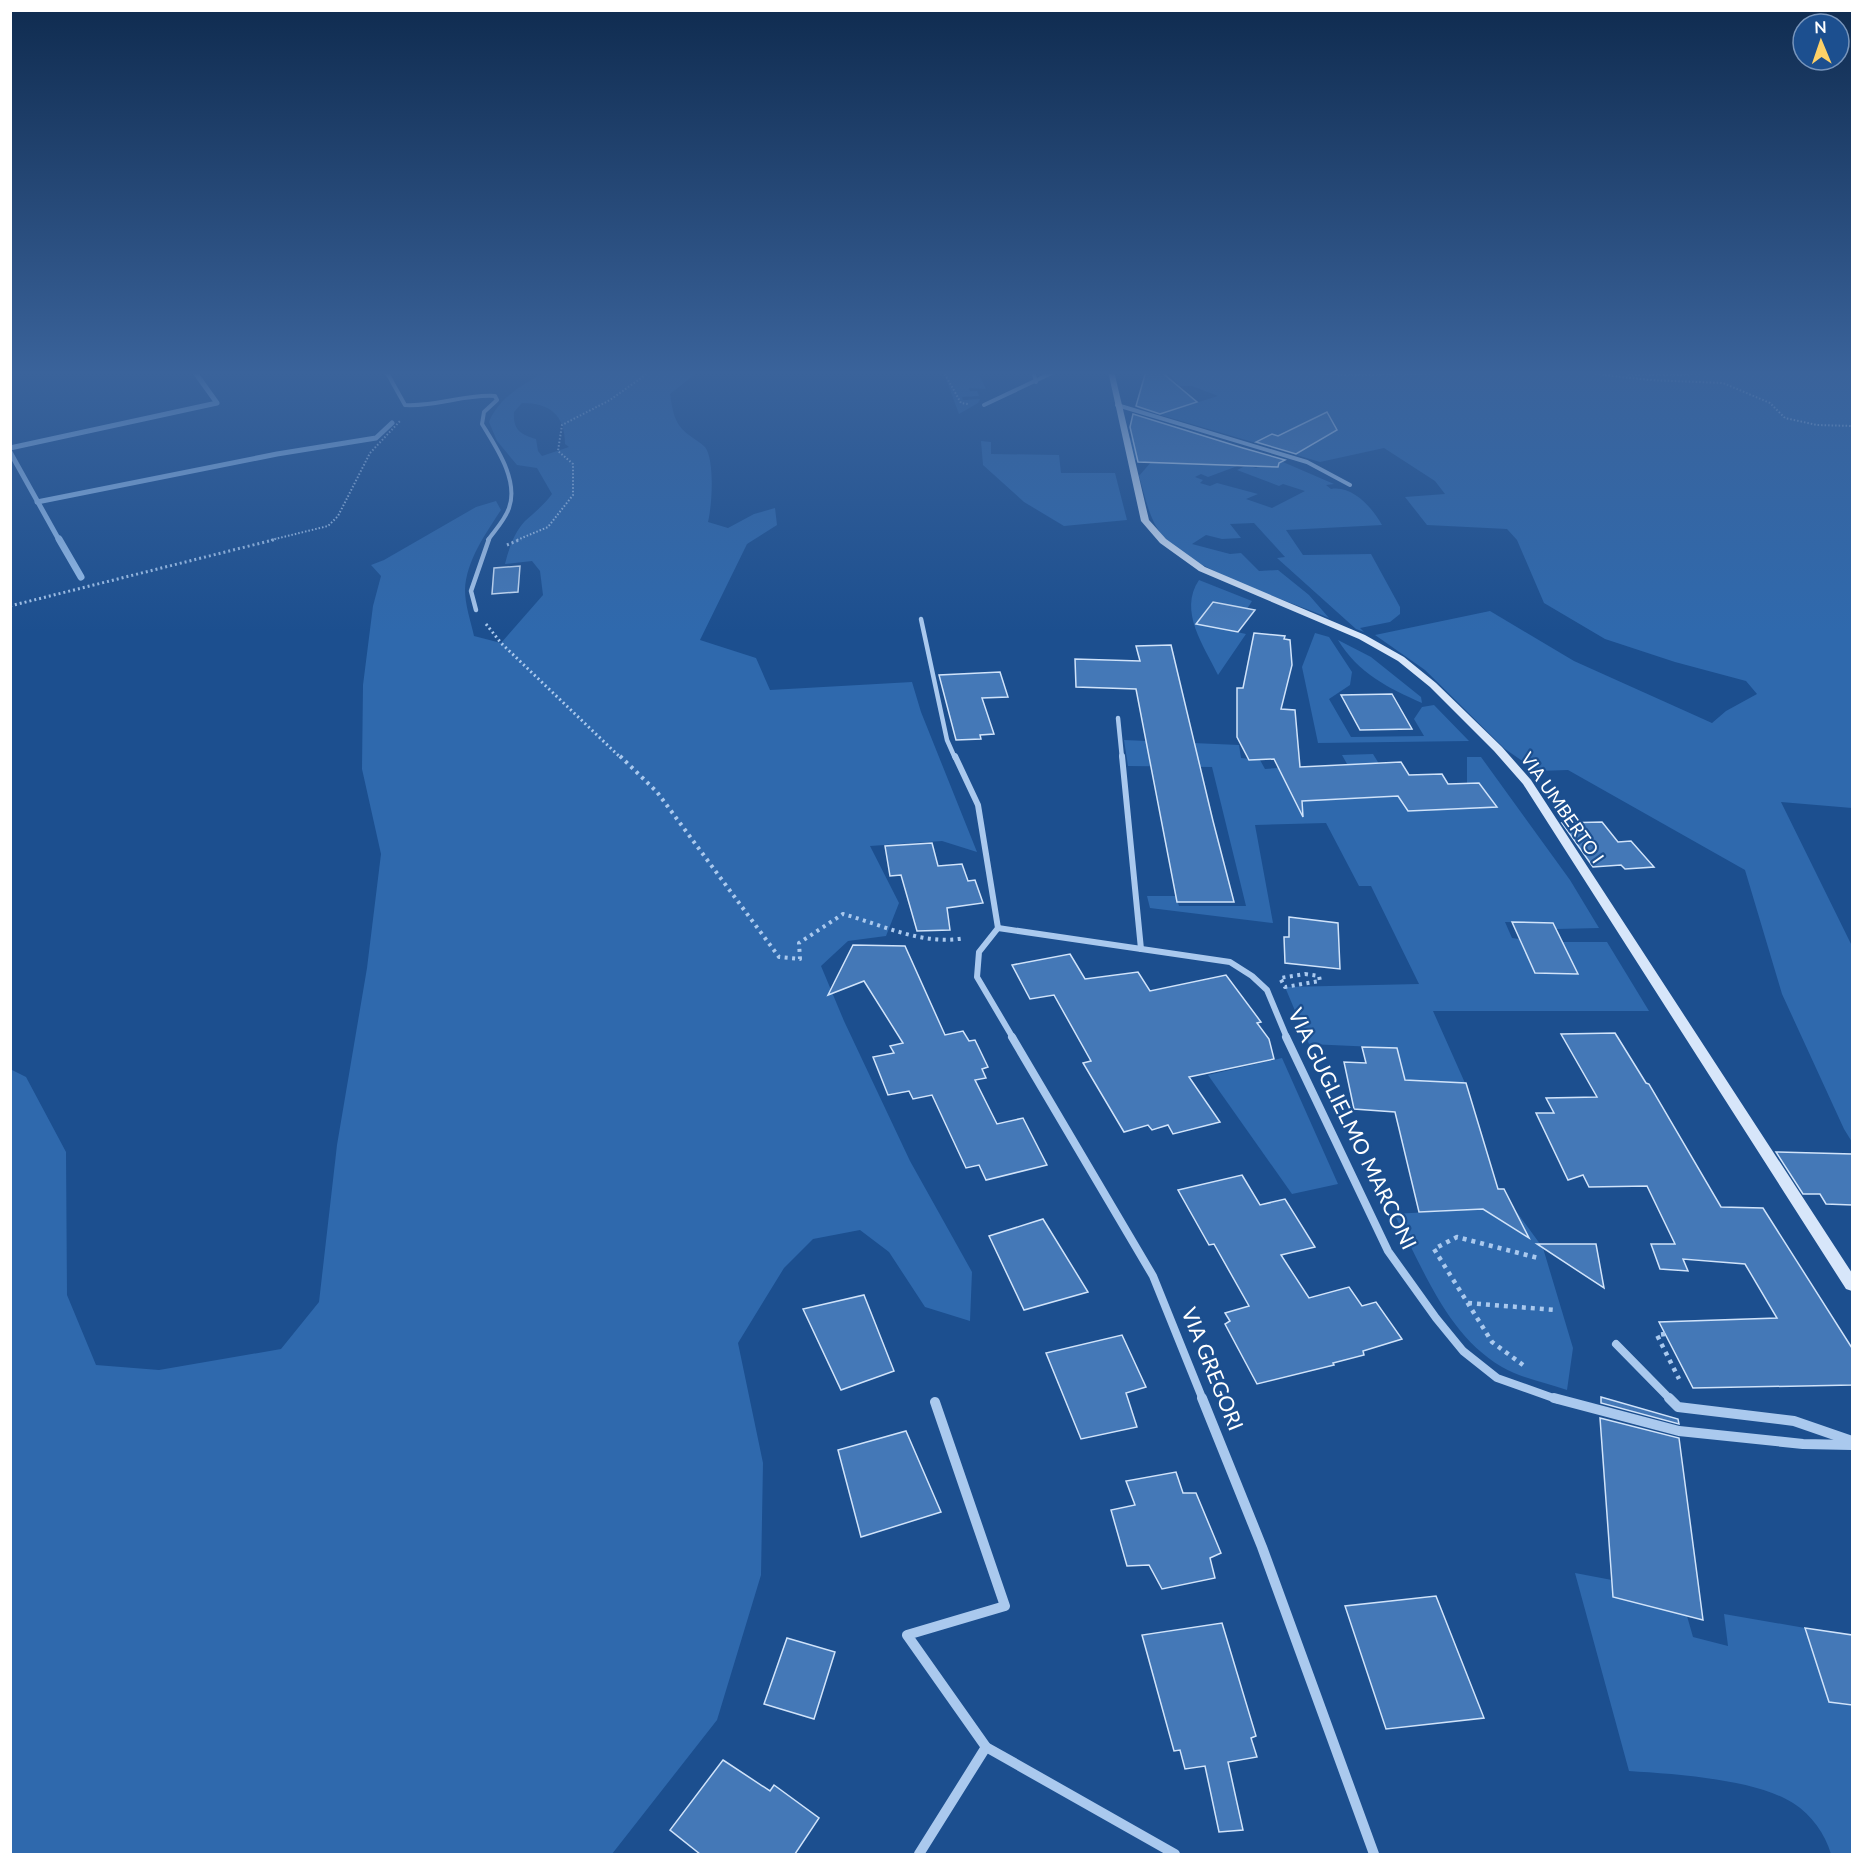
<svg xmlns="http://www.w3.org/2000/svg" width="1863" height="1865" font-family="Lato,sans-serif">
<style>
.green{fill:#2f69ad;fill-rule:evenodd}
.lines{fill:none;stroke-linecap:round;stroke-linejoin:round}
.stream-far1{stroke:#9dc4f0;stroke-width:5}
.stream{stroke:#9dc4f0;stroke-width:7}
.building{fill:#4478b7;stroke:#d0e3fa;stroke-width:1.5}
.path-far3{stroke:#aac9ee;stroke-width:2;stroke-dasharray:1.5 2;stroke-linecap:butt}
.path-far2{stroke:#aac9ee;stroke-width:3;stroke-dasharray:2 3;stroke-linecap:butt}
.path-far1{stroke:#aac9ee;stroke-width:4;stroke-dasharray:3 4.5;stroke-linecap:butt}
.path{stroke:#aac9ee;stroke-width:4.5;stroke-dasharray:4 5;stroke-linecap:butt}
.street-far4{stroke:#aac9ee;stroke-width:4}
.street-far3{stroke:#aac9ee;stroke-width:4.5}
.street-far2{stroke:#aac9ee;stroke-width:6}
.street-far1{stroke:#aac9ee;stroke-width:8}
.street{stroke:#aac9ee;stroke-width:10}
.secondary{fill:#d7e6fa;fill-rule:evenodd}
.labels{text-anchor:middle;stroke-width:4.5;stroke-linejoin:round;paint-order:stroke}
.street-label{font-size:18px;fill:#fff;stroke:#1c4f8f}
.near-street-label{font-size:21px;fill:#fff;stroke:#1c4f8f}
</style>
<rect width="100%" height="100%" fill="#1c4f8f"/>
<g class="green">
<path d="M546,371H699L670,394C673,412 674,424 689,435C694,439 701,443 705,447C715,460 712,506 708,522L728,528L754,514L775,508L777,525L747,544L700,640L756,658L770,690L912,682L921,712L977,852L942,841L870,846L899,903L886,936L848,941L821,966L844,1021L910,1161L972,1272L970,1321L925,1307L889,1252L860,1230L813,1239L784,1268L738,1343L763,1463L761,1575L717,1720L612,1854H11L10,1069L26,1077L66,1152L67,1295L96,1365L159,1370L281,1349L319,1302L337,1145L367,968L381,854L362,769L363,685L373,606L381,576L371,565L384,560L476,507L496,501L501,510C486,533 466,561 465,590C465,605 471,622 474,636L501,643L543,595L540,571L532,561L505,564C509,548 514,533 525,521C535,512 544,505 552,494L537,468L517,465L497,441L489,422C499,397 523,385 546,371ZM522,403C550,403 565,415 565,444L569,447L542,456L538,451L536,439C520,434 513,430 514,412Z"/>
<polygon points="943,371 978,373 986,389 969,388 970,391 977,391 979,396 962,397 963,400 980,399 978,403 959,414"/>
<path d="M1167,371H1852V808L1781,802L1852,946V1142L1844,1129L1782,994L1745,870L1568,770L1537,771L1505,749L1425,670L1375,635L1490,611L1574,661L1712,723L1726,711L1757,694L1746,681L1675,662L1605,639L1544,603L1517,540L1507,529L1427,525L1405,497L1445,494L1435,481L1384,448L1320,462L1137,408L1139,404C1169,412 1189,405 1218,396L1192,386H1179Z"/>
<path d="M1126,438L1196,443L1243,464L1208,477L1201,474L1195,477L1203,480L1200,483L1210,486L1217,483L1258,494L1246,499L1272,508L1305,491L1283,484L1279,486L1237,470L1247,465L1256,468L1276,459L1334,484L1326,485L1331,489C1352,485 1372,507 1382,525L1286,530L1303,555L1371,554L1400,607V614L1390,622L1360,628L1364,632L1356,629L1277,558L1285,557L1254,523L1230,524L1241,538L1222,539L1206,535L1192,544L1230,554L1241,553L1259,571L1278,570L1309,595L1329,618C1286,600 1191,570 1163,536C1149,520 1145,496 1139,476L1152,461L1130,460Z"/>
<polygon points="981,441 991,442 991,454 1059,455 1061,473 1115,473 1127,520 1064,526 1024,502 983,465"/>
<path d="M1199,580L1252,601L1247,609L1213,601L1203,614L1204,625L1246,634L1218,675C1204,646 1178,611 1199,580Z"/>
<polygon points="1315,633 1329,637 1352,672 1350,685 1329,699 1351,737 1424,736 1414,719 1422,707 1434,705 1469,741 1318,743 1302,667"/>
<path d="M1338,640L1371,657L1421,697L1422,703C1388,688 1358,673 1338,640Z"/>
<polygon points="1124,740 1239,745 1241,758 1260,760 1265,769 1278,768 1295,801 1366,798 1342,755 1373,754 1408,811 1496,807 1479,783 1467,783 1467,757 1481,757 1570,880 1599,928 1556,929 1553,923 1505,922 1512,938 1519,939 1536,973 1578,974 1562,942 1607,942 1649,1011 1433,1011 1465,1083 1407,1089 1397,1048 1309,1044 1285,987 1419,984 1371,886 1359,886 1326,823 1255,825 1273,923 1150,908 1147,896 1176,896 1179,906 1246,906 1212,767 1128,766"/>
<polygon points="1282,1058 1338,1184 1292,1194 1208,1075"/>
<path d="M1513,1207L1543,1248L1573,1348L1567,1390C1547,1383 1521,1378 1502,1367C1446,1334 1424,1269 1394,1214Z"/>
<path d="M1575,1573L1612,1580L1687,1616L1693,1637L1728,1646L1724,1614L1805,1628L1829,1702L1852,1705V1854H1831C1825,1834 1812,1815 1793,1803C1755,1779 1675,1774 1629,1771Z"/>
</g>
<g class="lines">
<g class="stream-far1">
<polyline points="10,448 217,403 194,371"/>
<polyline points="10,452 59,540"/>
<polyline points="37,502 277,454 376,438 392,423"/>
</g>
<polyline class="stream" points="59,539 81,577"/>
</g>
<g class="building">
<polygon points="1146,371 1160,371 1197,402 1160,414 1136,406"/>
<polygon points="1327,412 1337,430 1296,454 1256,442 1272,434 1278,436"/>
<polygon points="1133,414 1243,448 1285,460 1279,463 1278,467 1138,462 1130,427"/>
<polygon points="520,566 518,592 492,594 494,568"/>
<polygon points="1213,602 1255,610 1238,632 1196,624"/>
<polygon points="1254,633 1285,636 1284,639 1290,640 1292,665 1281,709 1295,710 1300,767 1401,762 1409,775 1442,774 1448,784 1479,783 1497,807 1408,811 1398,796 1302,801 1303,817 1274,759 1249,760 1237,737 1237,688 1243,688"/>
<polygon points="1171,645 1213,821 1234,902 1177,902 1136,689 1076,687 1075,659 1140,661 1136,646"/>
<polygon points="1000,672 1008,697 982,698 994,734 980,735 981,739 956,740 939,675"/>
<polygon points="1392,694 1412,729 1360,730 1341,695"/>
<polygon points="1602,822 1618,842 1631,841 1654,867 1625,869 1621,865 1593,867 1562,823"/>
<polygon points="932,843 938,866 962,864 968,881 975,880 983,903 947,908 950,930 917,931 901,875 890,876 885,846"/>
<polygon points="1289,917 1338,923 1340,969 1285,963 1284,937 1289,937"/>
<polygon points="1512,922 1553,923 1578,974 1535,973"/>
<polygon points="853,945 905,946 945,1035 963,1031 969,1041 975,1040 988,1067 982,1069 986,1078 975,1080 997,1124 1023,1118 1047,1165 986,1180 979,1165 966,1168 932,1095 913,1099 909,1091 888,1095 873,1057 894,1053 890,1046 903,1043 864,981 828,995"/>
<polygon points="1070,954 1085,979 1138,972 1150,991 1226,975 1261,1022 1257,1023 1269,1039 1274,1059 1189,1077 1220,1122 1173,1134 1168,1125 1152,1130 1148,1125 1124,1132 1083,1063 1091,1061 1054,995 1030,999 1012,965"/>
<polygon points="1615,1033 1646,1083 1649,1084 1721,1207 1763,1208 1852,1348 1852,1385 1693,1388 1659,1322 1777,1318 1745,1264 1683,1259 1688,1271 1660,1269 1651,1244 1675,1244 1647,1186 1589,1187 1583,1175 1568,1180 1536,1113 1554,1113 1546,1098 1597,1097 1561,1034"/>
<polygon points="1362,1047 1397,1048 1405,1080 1466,1083 1498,1189 1504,1189 1529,1238 1483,1209 1419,1212 1395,1112 1354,1109 1344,1062 1366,1063"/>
<polygon points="1776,1152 1852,1154 1852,1205 1826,1204 1820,1194 1803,1194"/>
<polygon points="1242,1175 1260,1205 1285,1199 1315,1247 1281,1255 1309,1298 1349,1287 1362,1306 1376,1302 1402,1339 1363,1351 1364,1355 1333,1363 1334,1365 1257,1384 1225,1324 1230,1321 1225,1313 1249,1306 1214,1244 1209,1245 1178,1190"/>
<polygon points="1043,1219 1088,1292 1024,1310 989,1236"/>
<polygon points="1537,1244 1596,1244 1604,1288"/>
<polygon points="864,1295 894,1371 841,1390 803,1309"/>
<polygon points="1122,1335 1146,1387 1126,1393 1137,1427 1081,1439 1046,1353"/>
<polygon points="1601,1397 1678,1419 1679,1424 1601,1403"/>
<polygon points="1600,1418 1679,1438 1703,1620 1613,1597"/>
<polygon points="906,1431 941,1512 861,1537 838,1450"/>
<polygon points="1176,1472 1183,1493 1196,1493 1221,1553 1210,1558 1215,1578 1162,1589 1149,1565 1127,1566 1111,1510 1135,1505 1126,1481"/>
<polygon points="1436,1596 1484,1718 1386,1729 1345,1606"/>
<polygon points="1222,1623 1256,1736 1251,1738 1257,1757 1228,1762 1243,1830 1219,1832 1205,1766 1185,1769 1180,1750 1174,1751 1142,1635"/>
<polygon points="1805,1628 1852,1635 1852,1705 1829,1702"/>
<polygon points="787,1638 835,1652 814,1719 764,1704"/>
<polygon points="723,1760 770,1791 774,1785 819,1818 795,1854 700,1854 670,1830"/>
</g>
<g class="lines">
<g class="path-far3">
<polyline points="943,371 961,403 968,404"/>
<polyline points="1292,371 1343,375 1429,374 1437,371"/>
<polyline points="1582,371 1605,375"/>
<polyline points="1605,375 1649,380 1723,383 1770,403 1785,418 1817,425 1852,426"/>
<polyline points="1628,375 1684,375 1731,371"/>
<polyline points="271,540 328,526 338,516 370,453 401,420"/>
<polyline points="517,540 548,527 573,495 573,464 558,451 562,425 610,400 651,371"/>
</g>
<g class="path-far2">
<polyline points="507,545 521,539"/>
<polyline points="10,606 277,539"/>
<polyline points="486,624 501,643 621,758"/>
</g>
<g class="path-far1">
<path d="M620,756L657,792L779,957L800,959L799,943L843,914C883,925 923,946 965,938"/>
<polygon points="1305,974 1319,976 1320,981 1285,987 1280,978"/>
</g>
<g class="path">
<polyline points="1468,1303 1555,1310"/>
<polyline points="1665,1334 1657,1335 1679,1379"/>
<polyline points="1523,1365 1492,1342 1434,1249 1457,1237 1538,1258"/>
</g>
<g class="street-far4">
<path d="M386,371L405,405C436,407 464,394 495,396L497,400L484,412L482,424C496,447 519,480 509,508C505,520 495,530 488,540"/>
<polyline points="1033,371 1036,382"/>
<polyline points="984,405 1056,371"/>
<polyline points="1117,405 1307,462 1350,485"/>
</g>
<g class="street-far3">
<polyline points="476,610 471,591 489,539"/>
<polyline points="921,619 947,740 955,758"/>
<polyline points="1118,718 1122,758"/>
</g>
<g class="street-far2">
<polyline points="955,756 978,805 998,928"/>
<polyline points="1122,756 1141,949"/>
<polyline points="998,928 1230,962 1252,976 1267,990 1287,1038"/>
<polyline points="998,928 979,952 977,977 1013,1038"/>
</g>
<g class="street-far1">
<polyline points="1012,1037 1153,1276 1203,1400"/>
<polyline points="1286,1037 1388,1251 1436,1318 1463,1351 1497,1378 1559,1400"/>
<polyline points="1616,1344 1671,1400"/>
</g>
<g class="street">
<polyline points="1202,1398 1262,1547 1374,1854"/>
<polyline points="1554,1398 1679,1431 1803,1444 1852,1445"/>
<polyline points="1669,1398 1678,1407 1794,1421 1852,1441"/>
<polyline points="935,1402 1005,1606 907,1635 986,1747 1175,1854"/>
<polyline points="919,1854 986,1747"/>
</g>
<polygon class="secondary" points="1108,371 1114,371 1149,520 1166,539 1205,567 1365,635 1404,657 1436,683 1502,747 1531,780 1852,1273 1852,1291 1846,1289 1523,784 1494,751 1430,687 1398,661 1359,639 1199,571 1160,543 1141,521"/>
</g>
<linearGradient id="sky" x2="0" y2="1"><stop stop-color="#0f2b4f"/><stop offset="0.59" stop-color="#3a639b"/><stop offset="1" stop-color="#3a639b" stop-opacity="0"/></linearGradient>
<rect width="1863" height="632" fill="url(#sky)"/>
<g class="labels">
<g class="street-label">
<text transform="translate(1562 808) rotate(55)" y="6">VIA UMBERTO I</text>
</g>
<g class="near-street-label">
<text transform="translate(1352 1129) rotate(64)" y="7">VIA GUGLIELMO MARCONI</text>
<text transform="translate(1212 1369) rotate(68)" y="7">VIA GREGORI</text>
</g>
</g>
<rect width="1863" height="1865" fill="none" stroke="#ffffff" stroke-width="24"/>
<g transform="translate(1821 42) rotate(358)"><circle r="28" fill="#1c4f8f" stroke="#7795bc" stroke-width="1.5"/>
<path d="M0-4.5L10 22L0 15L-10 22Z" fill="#fed167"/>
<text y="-9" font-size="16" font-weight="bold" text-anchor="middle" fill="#ffffff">N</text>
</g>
</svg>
